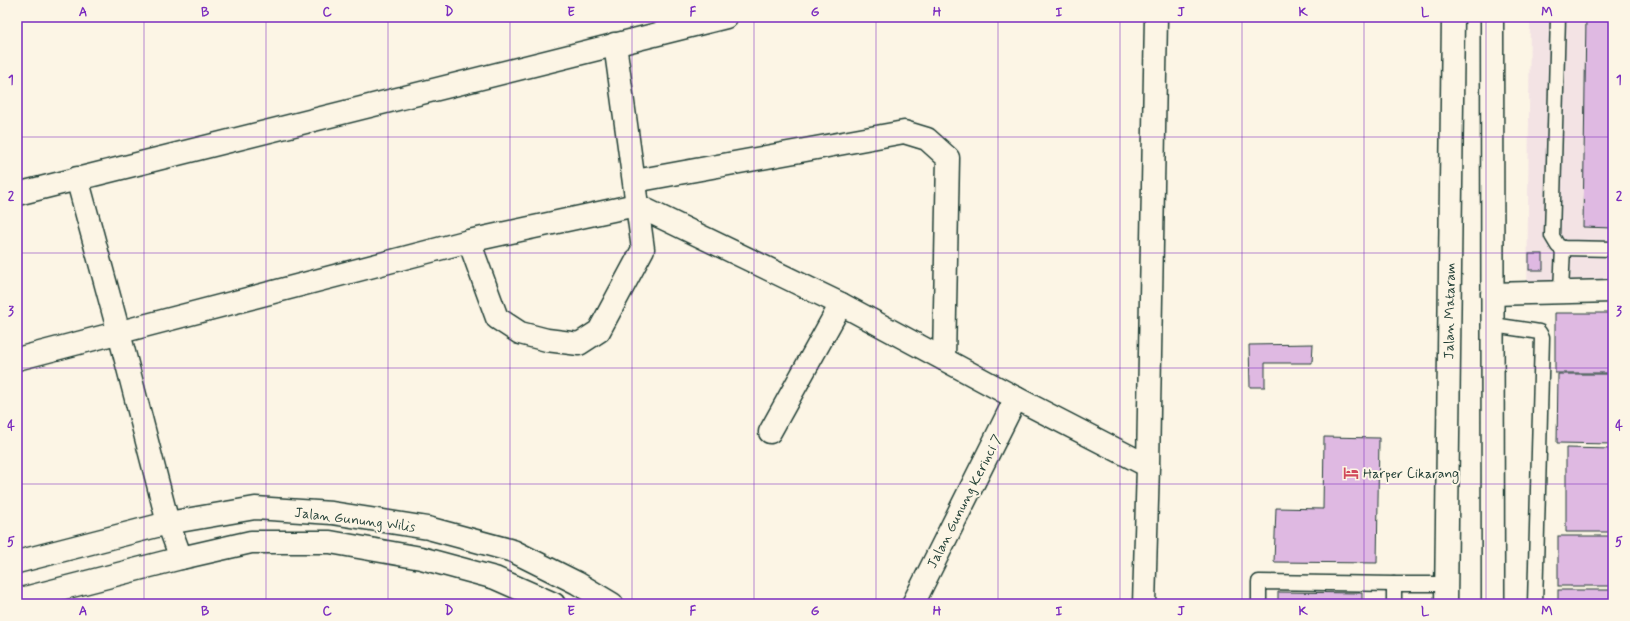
<svg xmlns="http://www.w3.org/2000/svg" width="1630" height="621" font-family="Mynerve,sans-serif">
<style>
.built{fill:#f3e3e4}
.building{fill:#dfb9e2;stroke:#1f3d34}
.lines{fill:none;stroke-linecap:round;stroke-linejoin:round}
.lane-casing{stroke:#1f3d34;stroke-width:17}
.street-casing{stroke:#1f3d34;stroke-width:25}
.secondary-casing{stroke:#1f3d34;stroke-width:25}
.lane{stroke:#fcf5e5;stroke-width:14}
.street{stroke:#fcf5e5;stroke-width:22}
.secondary{stroke:#fcf5e5;stroke-width:22}
.grid{fill:none;stroke:#7b2cbf;stroke-width:1;stroke-opacity:0.55}
.labels{text-anchor:middle;stroke-width:4;stroke-linejoin:round;paint-order:stroke}
.street-label{font-size:14px;fill:#1f3d34;stroke:#fcf5e5}
.poi-label{font-size:14px;fill:#1f3d34;stroke:#fcf5e5;text-anchor:start}
.neatline{fill:none;stroke:#7b2cbf;stroke-width:1.5}
.grid-label{font-size:13px;text-anchor:middle;font-weight:bold;fill:#7b2cbf}
</style>
<rect width="100%" height="100%" fill="#fcf5e5"/>
<filter id="ink" filterUnits="userSpaceOnUse"><feTurbulence type="fractalNoise" baseFrequency=".025" numOctaves="2"/><feDisplacementMap in="SourceGraphic" scale="8" xChannelSelector="R" yChannelSelector="G"/><feConvolveMatrix kernelMatrix="1 2 1 2 8 2 1 2 1" color-interpolation-filters="sRGB"/></filter>
<g filter="url(#ink)">
<polygon class="built" points="1530,17 1613,17 1613,302 1527,302"/>
<g class="building">
<polygon points="1586,17 1613,17 1613,228 1583,227"/>
<rect x="1529" y="254" width="14" height="16"/>
<polygon points="1555,313 1613,313 1612,373 1555,373"/>
<polygon points="1313,344 1312,363 1265,363 1265,387 1250,387 1249,345"/>
<polygon points="1558,374 1613,374 1613,444 1557,443"/>
<polygon points="1324,437 1379,438 1377,563 1274,562 1276,508 1323,509"/>
<polygon points="1566,448 1613,449 1613,532 1566,532"/>
<rect x="1558" y="536" width="53" height="50"/>
<rect x="1558" y="590" width="54" height="14"/>
<polygon points="1278,592 1362,593 1362,604 1278,604"/>
</g>
<g class="lines">
<g class="lane-casing">
<g id="lane">
<polyline points="1558,17 1552,236 1558,246 1563,248 1613,249"/>
<polyline points="1561,291 1563,248"/>
<polyline points="1493,325 1533,331 1539,332 1542,337 1535,604"/>
<polyline points="1259,604 1259,582 1394,584"/>
<polyline points="1394,604 1394,584 1447,584"/>
</g>
</g>
<g class="street-casing">
<g id="street">
<polyline points="77,178 119,333 168,523 181,558"/>
<polyline points="635,181 904,132 927,139 948,158 944,359"/>
<polyline points="17,194 726,17"/>
<polyline points="469,241 497,318 520,333 547,340 579,344 599,331 643,249 615,44"/>
<polyline points="1492,294 1613,291"/>
<polyline points="17,359 469,241 636,205 841,304 1016,398 1148,466 1156,17"/>
<polyline points="770,432 841,304"/>
<polyline points="17,562 168,523 255,508 332,513 428,528 513,551 577,583 612,604"/>
<polyline points="17,600 181,558 251,542 330,542 421,558 495,578 554,604"/>
<polyline points="913,604 1016,398"/>
<polyline points="1144,604 1148,466"/>
</g>
</g>
<g class="secondary-casing">
<g id="secondary">
<polyline points="1492,17 1493,604"/>
<polyline points="1446,604 1453,17"/>
</g>
</g>
<use href="#lane" class="lane"/>
<use href="#street" class="street"/>
<use href="#secondary" class="secondary"/>
</g>
</g>
<path class="grid" d="M144,17V604M266,17V604M388,17V604M510,17V604M632,17V604M754,17V604M876,17V604M998,17V604M1120,17V604M1242,17V604M1364,17V604M1486,17V604M17,137H1613M17,253H1613M17,368H1613M17,484H1613"/>
<defs>
<g id="hotel-bare" transform="scale(1.2)"><path d="M-6-4.5h1.5V1H6V5H4.5V3h-9V5H-6ZM-4 0a1.8 1.8 0 1 1 3.6 0ZM.5 0V-2.5h3Q6-2.5 6 0Z" fill="#d1495b" stroke="#fcf5e5" stroke-width="2.5" paint-order="stroke"/></g>
</defs>
<g fill-rule="evenodd">
<use href="#hotel-bare" x="1351" y="473"/>
</g>
<g class="labels">
<g class="street-label">
<text transform="translate(1449 311) rotate(-89)" y="5">Jalan Mataram</text>
<text transform="translate(964 501) rotate(-63)" y="5">Jalan Gunung Kerinci 7</text>
<text transform="translate(355 519) rotate(7)" y="5">Jalan Gunung Wilis</text>
</g>
<g class="poi-label">
<text x="1363" y="478">Harper Cikarang</text>
</g>
</g>
<rect width="1630" height="621" fill="none" stroke="#fcf5e5" stroke-width="44"/>
<rect x="22" y="22" width="1586" height="577" class="neatline"/>
<g class="grid-label">
<text x="83" y="16">A</text>
<text x="205" y="16">B</text>
<text x="327" y="16">C</text>
<text x="449" y="16">D</text>
<text x="571" y="16">E</text>
<text x="693" y="16">F</text>
<text x="815" y="16">G</text>
<text x="937" y="16">H</text>
<text x="1059" y="16">I</text>
<text x="1181" y="16">J</text>
<text x="1303" y="16">K</text>
<text x="1425" y="16">L</text>
<text x="1547" y="16">M</text>
<text x="11" y="84">1</text>
<text x="1619" y="84">1</text>
<text x="11" y="200">2</text>
<text x="1619" y="200">2</text>
<text x="11" y="315">3</text>
<text x="1619" y="315">3</text>
<text x="11" y="430">4</text>
<text x="1619" y="430">4</text>
<text x="11" y="546">5</text>
<text x="1619" y="546">5</text>
<text x="83" y="615">A</text>
<text x="205" y="615">B</text>
<text x="327" y="615">C</text>
<text x="449" y="615">D</text>
<text x="571" y="615">E</text>
<text x="693" y="615">F</text>
<text x="815" y="615">G</text>
<text x="937" y="615">H</text>
<text x="1059" y="615">I</text>
<text x="1181" y="615">J</text>
<text x="1303" y="615">K</text>
<text x="1425" y="615">L</text>
<text x="1547" y="615">M</text>
</g>
</svg>
